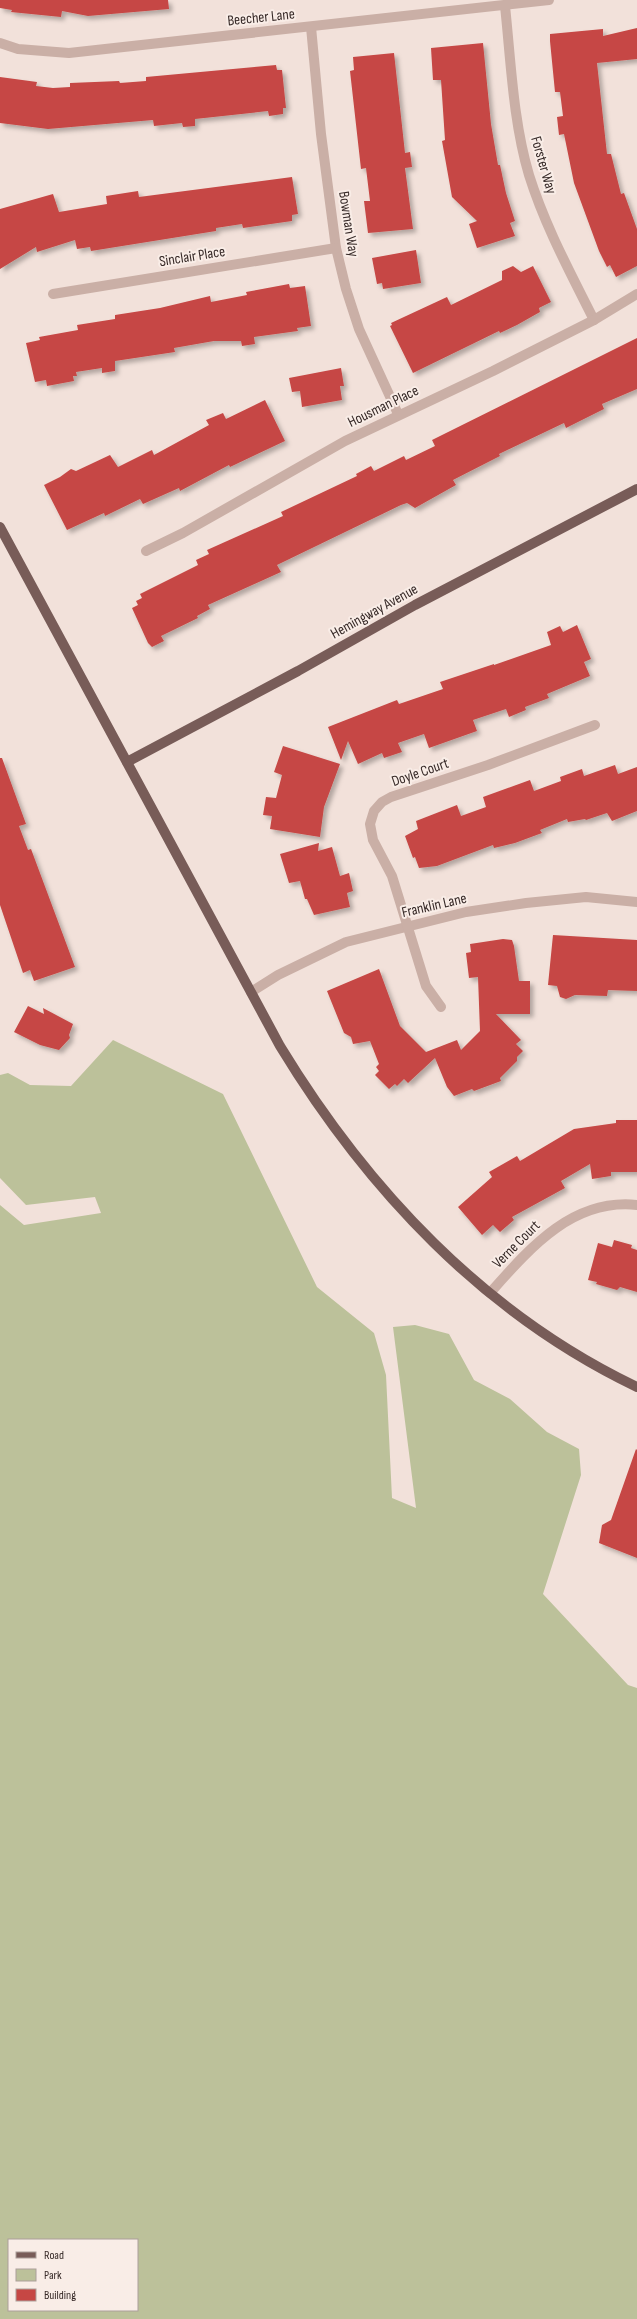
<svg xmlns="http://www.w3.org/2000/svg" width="637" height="2319" font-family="'Sofia Sans Condensed',sans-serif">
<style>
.green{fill:#bcc19a;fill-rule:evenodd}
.building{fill:#c64744;filter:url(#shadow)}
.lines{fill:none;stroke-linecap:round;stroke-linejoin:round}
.minor{stroke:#caafa6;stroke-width:10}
.major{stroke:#785c58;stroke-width:10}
.labels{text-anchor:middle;stroke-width:4;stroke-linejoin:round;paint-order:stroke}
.street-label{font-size:15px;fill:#362927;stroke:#f9ede7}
</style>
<defs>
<filter id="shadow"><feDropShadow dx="3.5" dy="3.5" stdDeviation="2" flood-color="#0004"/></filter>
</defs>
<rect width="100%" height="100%" fill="#f2e1da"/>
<path class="green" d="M113,1040L223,1094L317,1287L374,1333L386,1375L392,1498L416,1508L393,1327L415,1325L449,1334L474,1380L510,1399L547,1432L579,1449L581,1475L543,1594L628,1685L637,1688V2319H0V1205L24,1225L101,1213L95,1197L26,1205L0,1178V1075L8,1073L30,1085L71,1086ZM9,2240H137V2310H9Z"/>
<g class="building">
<polygon points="0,0 168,0 169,9 88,16 62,11 61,17 11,12 12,10 0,8"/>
<polygon points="637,28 637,59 597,63 607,154 611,154 621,194 624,193 637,229 637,266 616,277 610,265 607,267 599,251 574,183 564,134 559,135 557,117 563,116 560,92 555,92 550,41 550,34 603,29 603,36"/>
<polygon points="483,43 491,124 498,165 500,165 506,193 515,221 510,223 515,236 477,248 469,224 477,221 452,197 442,141 445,140 441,80 433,80 431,48"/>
<polygon points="394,53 405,153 410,152 412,167 405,168 413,229 368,233 364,201 370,201 366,168 361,169 350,71 354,70 353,57"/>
<polygon points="276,65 277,70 282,70 286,108 283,108 283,114 269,116 268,111 195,119 195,126 183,127 182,123 154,126 153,120 48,129 0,123 0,77 37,82 36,86 53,88 70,87 70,83 119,81 120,83 146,81 146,77"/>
<polygon points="292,177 298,214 292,215 292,221 243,228 242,224 216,228 216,231 91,251 90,247 77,249 75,240 37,252 36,247 0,269 0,209 53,194 59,212 107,204 106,196 138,191 139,197"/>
<polygon points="416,250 421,283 383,289 382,283 377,284 372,258"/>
<polygon points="513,266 521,272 533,266 551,302 539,308 540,312 517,325 500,333 499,331 413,373 390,326 392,325 391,323 447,297 451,305 502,280 502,271"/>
<polygon points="289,284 290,288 305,286 311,326 297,328 298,331 254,337 255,344 242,346 241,341 214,341 174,348 175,352 115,361 115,371 102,373 102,368 76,372 77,376 73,376 74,381 47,386 46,380 35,382 26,343 40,340 39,337 78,330 77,325 115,319 115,315 160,308 210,296 211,302 247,295 246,292"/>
<polygon points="637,338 637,389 602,404 604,409 566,428 564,423 499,454 500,456 453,480 456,485 415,508 407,503 401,505 277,565 281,572 208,605 210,609 197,616 198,618 161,636 164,641 152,647 148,643 132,608 138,605 136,601 142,598 140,594 198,565 196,560 209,554 207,550 283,516 281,512 357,476 356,474 371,466 374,471 404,456 406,460 435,446 432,440"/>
<polygon points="341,368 344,386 340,386 342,400 302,407 300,391 292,392 289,378"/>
<polygon points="265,400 285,441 230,467 229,465 180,491 179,488 143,504 140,499 105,516 104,513 67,530 44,485 60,477 71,469 76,471 110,455 118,467 152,450 154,455 209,425 206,420 223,413 226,419"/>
<polygon points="577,625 591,659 584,662 590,676 547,694 549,698 525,707 526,710 509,717 506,709 473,720 477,731 429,748 424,734 398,743 402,752 384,758 382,753 358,764 348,741 341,760 328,727 397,700 399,704 443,689 440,682 494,664 494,665 551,645 547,632 560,626 563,632"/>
<polygon points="283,746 340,764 324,807 320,837 270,829 272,816 263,815 266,797 276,798 282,775 274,772"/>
<polygon points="0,758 2,758 26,824 19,826 28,850 31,849 75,967 34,981 30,970 23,973 0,905"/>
<polygon points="615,765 618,774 637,767 637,811 612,821 607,813 586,820 585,819 568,822 567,819 540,830 542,833 515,843 494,848 493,845 437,866 419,868 415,857 413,858 405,836 418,829 416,821 457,805 461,816 486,807 483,797 530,780 534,791 561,781 560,777 582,769 584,776"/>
<polygon points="319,843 318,851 332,847 340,876 349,873 353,891 347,893 350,907 314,915 307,899 305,899 300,881 289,883 280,854"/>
<polygon points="553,935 637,940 637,991 608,990 607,996 575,995 566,999 560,997 557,986 548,985"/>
<polygon points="503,939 512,940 514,946 519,981 530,981 530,1014 496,1014 521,1040 516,1044 523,1051 517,1057 517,1061 500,1078 501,1081 474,1091 472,1089 454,1096 447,1087 435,1058 408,1083 404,1079 397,1086 395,1084 389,1089 375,1075 379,1071 376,1067 379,1064 370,1041 353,1044 351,1037 344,1033 327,991 379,969 400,1026 426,1052 457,1040 461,1050 480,1031 478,977 469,978 466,953 471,952 470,944"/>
<polygon points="28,1006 44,1014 43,1008 73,1024 69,1035 70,1038 59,1050 40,1045 14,1032"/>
<polygon points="616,1120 637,1120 637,1172 611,1172 611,1176 592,1179 590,1164 561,1181 565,1188 512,1217 514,1220 500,1232 493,1225 482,1235 458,1207 492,1177 489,1172 517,1156 520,1161 574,1129 616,1123"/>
<polygon points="614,1240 632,1245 631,1248 637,1250 637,1292 620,1287 617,1290 596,1284 597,1282 588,1280 598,1243 612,1247"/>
<polygon points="636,1449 637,1450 637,1558 599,1543 602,1525 611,1520"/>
</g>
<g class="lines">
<g class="minor">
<path d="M505,6C511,62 513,121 529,175C545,226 570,272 594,320"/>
<polyline points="311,27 321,134 336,248 346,289 359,329 398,414"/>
<polyline points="0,43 18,49 69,53 549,0"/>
<polyline points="53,294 336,248"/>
<polyline points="146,551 183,533 345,441 493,371 594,320 637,294"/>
<polyline points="251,992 278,975 346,942 466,912 526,903 586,897 637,902"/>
<polyline points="441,1007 426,986 392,876 373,840 370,824 374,811 382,802 391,797 488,765 595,725"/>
<path d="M490,1293C529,1249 572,1198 637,1205"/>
</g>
<g class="major">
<path d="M0,527L280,1046C367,1189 484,1314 637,1387"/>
<polyline points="127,762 298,671 415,605 637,489"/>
</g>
</g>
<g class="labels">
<g class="street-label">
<text transform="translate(261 17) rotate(-6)" y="5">Beecher Lane</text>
<text transform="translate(544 165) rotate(74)" y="5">Forster Way</text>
<text transform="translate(349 224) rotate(81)" y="5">Bowman Way</text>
<text transform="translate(192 256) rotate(-9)" y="5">Sinclair Place</text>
<text transform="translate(383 406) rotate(-26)" y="5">Housman Place</text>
<text transform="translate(374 611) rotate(-29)" y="5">Hemingway Avenue</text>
<text transform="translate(420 772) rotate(-19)" y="5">Doyle Court</text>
<text transform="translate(434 905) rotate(-13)" y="5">Franklin Lane</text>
<text transform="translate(516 1244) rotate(-45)" y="5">Verne Court</text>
</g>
</g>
<rect x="8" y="2239" width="130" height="72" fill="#f9ede7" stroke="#ab9f9a"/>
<rect x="16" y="2252" width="20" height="6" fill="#785c58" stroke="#ab9f9a"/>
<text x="44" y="2259" font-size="12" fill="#362927">Road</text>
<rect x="16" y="2269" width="20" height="12" fill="#bcc19a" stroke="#ab9f9a"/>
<text x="44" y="2279" font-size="12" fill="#362927">Park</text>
<rect x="16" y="2289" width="20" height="12" fill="#c64744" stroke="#ab9f9a"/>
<text x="44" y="2299" font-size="12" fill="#362927">Building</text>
</svg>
